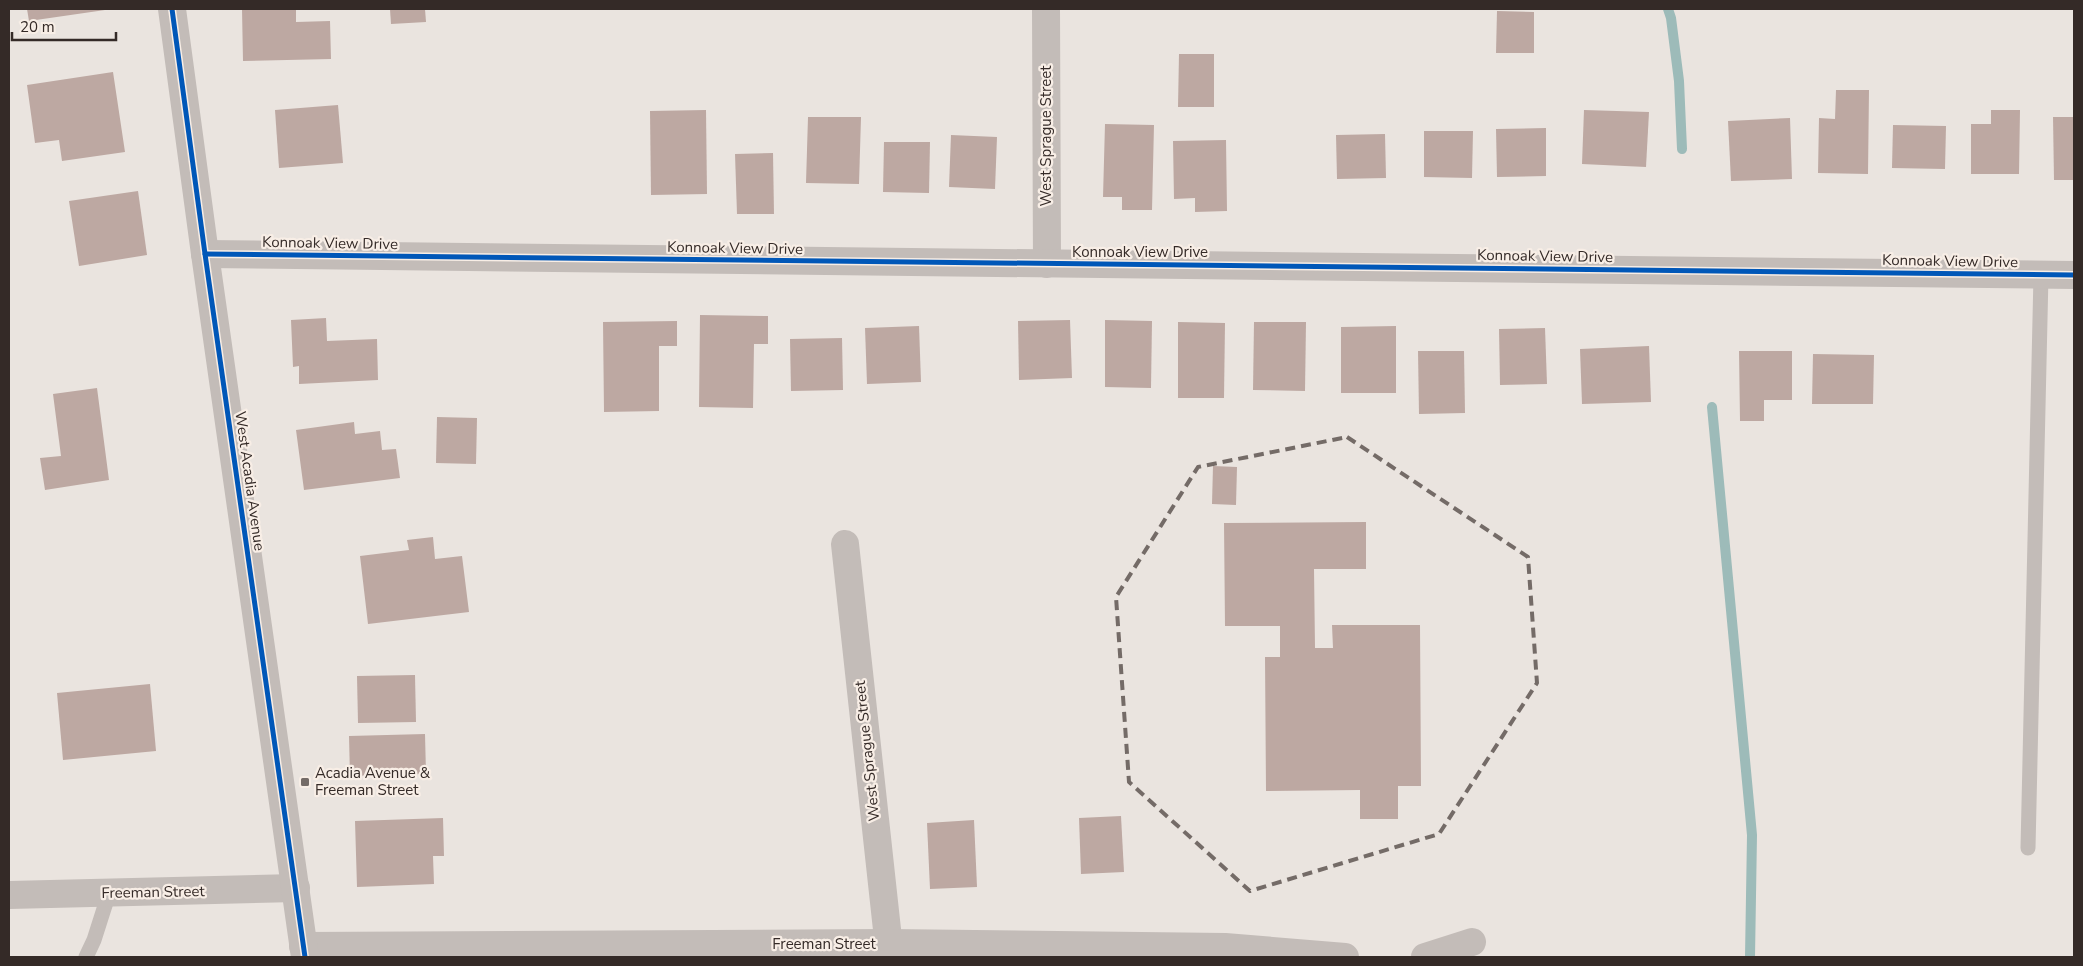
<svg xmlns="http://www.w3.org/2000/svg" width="2083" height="966" font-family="'Nunito Sans',sans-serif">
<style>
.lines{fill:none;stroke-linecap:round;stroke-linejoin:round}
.stream{stroke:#9dbbb9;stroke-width:10}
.building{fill:#bda8a2}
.service{stroke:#c3bcb8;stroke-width:15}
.minor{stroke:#c3bcb8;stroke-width:28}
.tertiary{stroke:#c3bcb8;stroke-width:28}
.cycleway-casing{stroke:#f8eee6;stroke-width:8}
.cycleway{stroke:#0057b8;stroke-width:5}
.marked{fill:none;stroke:#746b67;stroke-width:4;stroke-dasharray:10 6;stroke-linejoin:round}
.poi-dot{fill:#746b67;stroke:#f8eee6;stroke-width:2}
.labels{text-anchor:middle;stroke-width:4.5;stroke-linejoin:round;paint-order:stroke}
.street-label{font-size:15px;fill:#342a27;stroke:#f8eee6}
.poi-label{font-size:15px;fill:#342a27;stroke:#f8eee6;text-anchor:start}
</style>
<rect width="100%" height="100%" fill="#eae4df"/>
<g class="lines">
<g class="stream">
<polyline points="1668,9 1671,18 1679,81 1682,149"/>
<polyline points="1712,407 1752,835 1750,957"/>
</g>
</g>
<g class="building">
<polygon points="27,9 105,9 105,10 29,21"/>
<polygon points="242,9 296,9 296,22 330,21 331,59 243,61"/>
<polygon points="390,9 425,9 426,22 391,24"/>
<polygon points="1497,11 1534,12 1534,53 1496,53"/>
<polygon points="1179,54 1214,54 1214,107 1178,107"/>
<polygon points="113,72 125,152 62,161 59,140 35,143 27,85"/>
<polygon points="1836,90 1869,90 1868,174 1818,173 1819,118 1835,119"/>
<polygon points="338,105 343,163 279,168 275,110"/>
<polygon points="706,110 707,194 651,195 650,111"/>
<polygon points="1584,110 1649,112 1646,167 1582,164"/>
<polygon points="1991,110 2020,110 2019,174 1971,174 1971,124 1991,124"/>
<polygon points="808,117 861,117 859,184 806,183"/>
<polygon points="2053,117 2074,117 2074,180 2054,180"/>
<polygon points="1790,118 1792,179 1731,181 1728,121"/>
<polygon points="1105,124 1154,125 1152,210 1122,210 1122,197 1103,197"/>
<polygon points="1893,125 1946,126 1945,169 1892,168"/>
<polygon points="1546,128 1546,176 1497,177 1496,129"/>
<polygon points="1424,131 1473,131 1472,178 1424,177"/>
<polygon points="1385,134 1386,178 1337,179 1336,135"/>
<polygon points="951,135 997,137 995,189 949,187"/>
<polygon points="1226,140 1227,211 1195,212 1195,198 1174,199 1173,141"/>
<polygon points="884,142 930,142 929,193 883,192"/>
<polygon points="773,153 774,214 737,214 735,154"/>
<polygon points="138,191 147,255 79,266 69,201"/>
<polygon points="700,315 768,316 768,344 754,344 753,408 699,407"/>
<polygon points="326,318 327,341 377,339 378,380 299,384 299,366 293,367 291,320"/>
<polygon points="1070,320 1072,378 1019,380 1018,321"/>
<polygon points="1105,320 1152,321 1151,388 1105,387"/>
<polygon points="677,321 677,346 659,346 659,411 604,412 603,322"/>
<polygon points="1178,322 1225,323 1224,398 1178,398"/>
<polygon points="1254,322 1306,322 1305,391 1253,390"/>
<polygon points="919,326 921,382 867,384 865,328"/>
<polygon points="1396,326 1396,393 1341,393 1341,327"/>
<polygon points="1545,328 1547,384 1500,385 1499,329"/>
<polygon points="842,338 843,390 791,391 790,339"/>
<polygon points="1649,346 1651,402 1582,404 1580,349"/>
<polygon points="1418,351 1464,351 1465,413 1419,414"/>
<polygon points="1739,351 1792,351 1792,400 1764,400 1764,421 1740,421"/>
<polygon points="1813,354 1874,355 1873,404 1812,404"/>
<polygon points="97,388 109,480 45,490 40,458 61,456 53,394"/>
<polygon points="437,417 477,418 476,464 436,463"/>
<polygon points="354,422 355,434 380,431 382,450 396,449 400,478 304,490 296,430"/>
<polygon points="1213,466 1237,467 1236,505 1212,504"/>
<polygon points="1366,522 1366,569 1314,569 1315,648 1333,648 1332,625 1420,625 1421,786 1398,786 1398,819 1360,819 1360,790 1266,791 1265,657 1280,657 1280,626 1225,626 1224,523"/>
<polygon points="433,537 435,559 462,556 469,612 368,624 360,556 409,550 407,540"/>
<polygon points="415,675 416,722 358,723 357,676"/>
<polygon points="150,684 156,751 63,760 57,693"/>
<polygon points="425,734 426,774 350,776 349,736"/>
<polygon points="1121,816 1124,872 1081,874 1079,818"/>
<polygon points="443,818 444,856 433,856 434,884 357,887 355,821"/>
<polygon points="974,820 977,887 930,889 927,823"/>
</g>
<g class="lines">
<g class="service">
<polyline points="2028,848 2041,275"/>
<polyline points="86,957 94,940 109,893"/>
</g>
<g class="minor">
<polyline points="1046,9 1047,264"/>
<polyline points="205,254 2074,275"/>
<polyline points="845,544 890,957"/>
<polyline points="9,895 296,888"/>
<polyline points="303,946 888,943 1225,947 1345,957"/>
<polyline points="1425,957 1472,942"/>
</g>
<polyline class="tertiary" points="172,9 205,254 305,957"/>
<g class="cycleway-casing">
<g id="cycleway">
<polyline points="172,9 205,254 305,957"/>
<polyline points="205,254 2074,275"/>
</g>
</g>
<use href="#cycleway" class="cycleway"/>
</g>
<path class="marked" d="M1347,437L1528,557L1537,683L1439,834L1250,891L1129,782L1116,597L1198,467Z"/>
<rect class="poi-dot" x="300" y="777" width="10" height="10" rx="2.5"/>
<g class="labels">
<g class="street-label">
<text transform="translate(1046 136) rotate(-90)" y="5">West Sprague Street</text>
<text transform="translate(330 243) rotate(1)" y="5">Konnoak View Drive</text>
<text transform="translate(735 248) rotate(1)" y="5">Konnoak View Drive</text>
<text x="1140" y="257">Konnoak View Drive</text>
<text transform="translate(1545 256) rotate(1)" y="5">Konnoak View Drive</text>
<text transform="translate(1950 261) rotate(1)" y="5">Konnoak View Drive</text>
<text transform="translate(250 481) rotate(82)" y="5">West Acadia Avenue</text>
<text transform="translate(867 751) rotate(-96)" y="5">West Sprague Street</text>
<text transform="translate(153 892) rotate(-1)" y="5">Freeman Street</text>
<text x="824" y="949">Freeman Street</text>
</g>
<g class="poi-label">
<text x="315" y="778">Acadia Avenue &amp;<tspan x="315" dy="17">Freeman Street</tspan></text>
</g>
</g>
<rect width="2083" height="966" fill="none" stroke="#342a27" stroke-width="20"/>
<path d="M12 32v8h104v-8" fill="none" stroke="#342a27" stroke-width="2.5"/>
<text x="20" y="32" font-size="15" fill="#342a27" stroke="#f8eee6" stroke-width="4" paint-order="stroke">20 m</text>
</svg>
